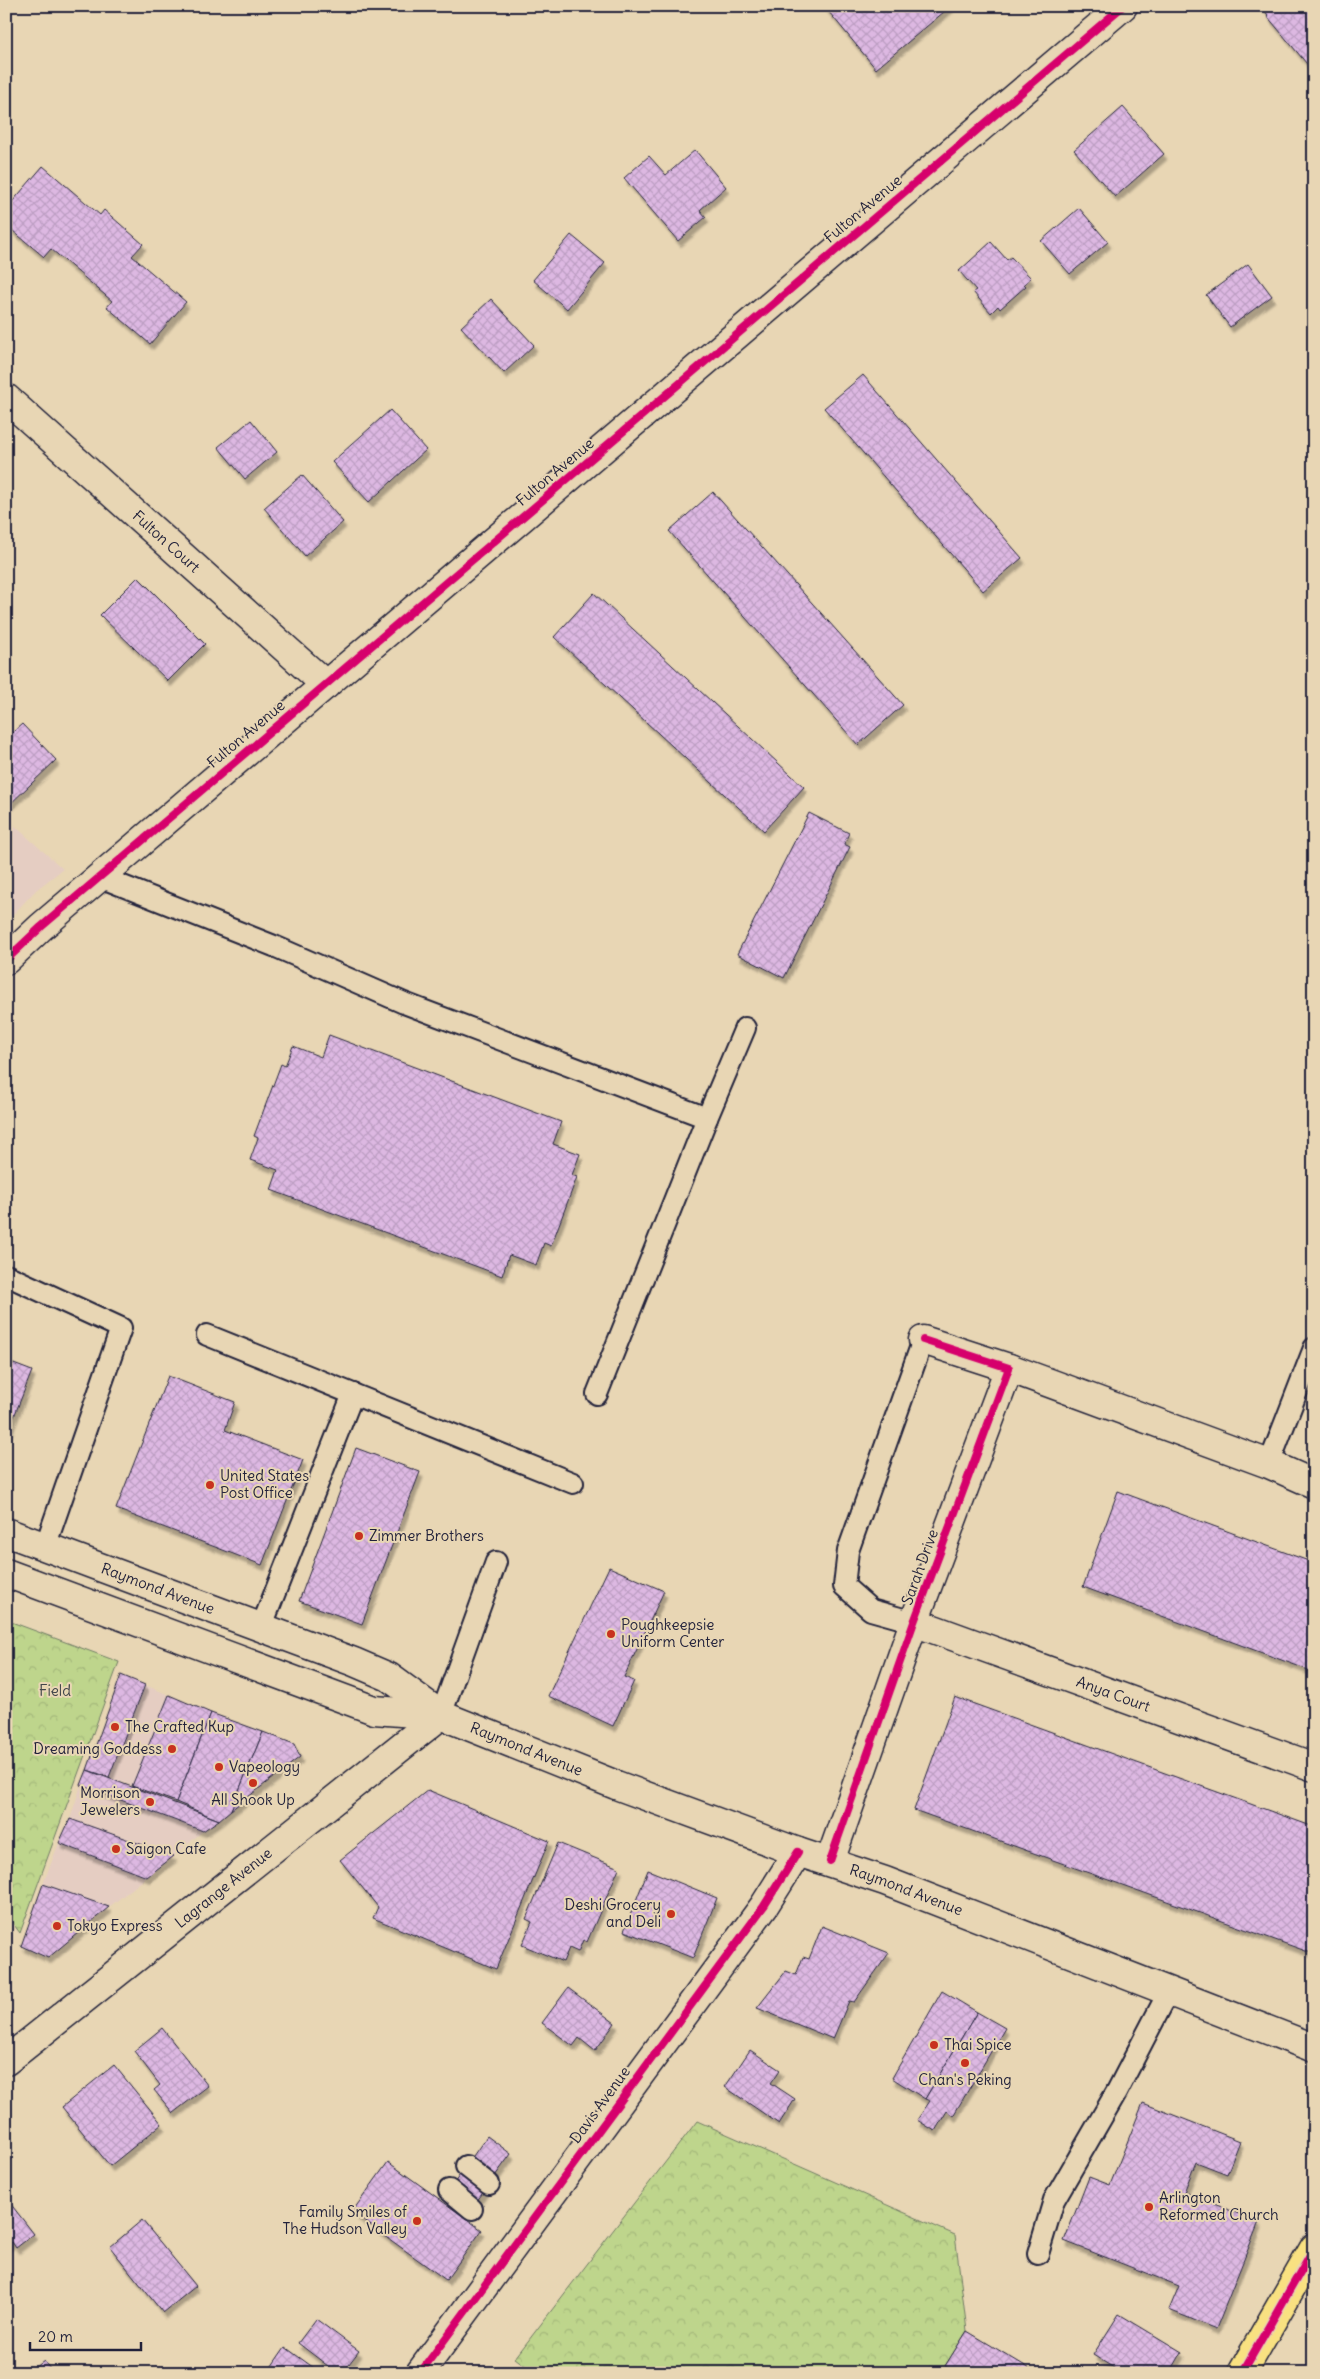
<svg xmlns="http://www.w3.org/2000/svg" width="1320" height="2379" font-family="Delius,sans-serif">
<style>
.built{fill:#e5cdc2}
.park{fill:url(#park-crowns);stroke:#707c64}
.building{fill:url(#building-cross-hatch);stroke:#22223b;filter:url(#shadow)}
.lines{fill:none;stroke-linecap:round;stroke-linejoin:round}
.lane-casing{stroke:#22223b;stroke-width:24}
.street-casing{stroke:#22223b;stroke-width:31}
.secondary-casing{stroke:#22223b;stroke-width:31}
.highway-casing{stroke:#22223b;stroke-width:31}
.lane{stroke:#e8d6b4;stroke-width:20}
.street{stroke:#e8d6b4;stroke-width:28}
.secondary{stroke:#e8d6b4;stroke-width:28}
.highway{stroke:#f9e181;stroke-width:28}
.cycleway-casing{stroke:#e8d6b4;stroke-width:11}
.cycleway{stroke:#d6006c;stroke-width:8}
.poi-dot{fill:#c8321e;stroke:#e8d6b4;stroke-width:2}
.labels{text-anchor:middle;stroke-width:4;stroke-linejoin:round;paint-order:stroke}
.street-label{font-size:15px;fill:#22223b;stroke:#e8d6b4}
.poi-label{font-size:15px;fill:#22223b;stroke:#e8d6b4;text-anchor:start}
.park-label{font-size:15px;fill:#41464b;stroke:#e8d6b4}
</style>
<defs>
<pattern id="park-crowns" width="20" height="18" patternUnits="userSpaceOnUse" patternTransform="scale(1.25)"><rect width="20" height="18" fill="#bed58c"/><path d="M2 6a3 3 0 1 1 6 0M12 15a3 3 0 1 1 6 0" fill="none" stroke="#a3b77a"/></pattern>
<pattern id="building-cross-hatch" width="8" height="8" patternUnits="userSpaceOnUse" patternTransform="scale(1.25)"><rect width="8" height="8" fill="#ddb8e2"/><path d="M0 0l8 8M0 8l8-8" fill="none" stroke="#bd9ec3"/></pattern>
<filter id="shadow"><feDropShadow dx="3" dy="5.5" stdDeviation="1" flood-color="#0004"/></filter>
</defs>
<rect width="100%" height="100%" fill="#e8d6b4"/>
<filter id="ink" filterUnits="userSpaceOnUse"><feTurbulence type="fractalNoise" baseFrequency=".02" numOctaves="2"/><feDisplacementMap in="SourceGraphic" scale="10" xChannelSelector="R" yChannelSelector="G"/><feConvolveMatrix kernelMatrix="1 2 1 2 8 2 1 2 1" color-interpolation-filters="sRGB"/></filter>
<g filter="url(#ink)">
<g class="built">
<polygon points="6,818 63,869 36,890 6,922"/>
<polygon points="145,1685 169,1695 132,1786 109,1777"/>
<polygon points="81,1785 203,1831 174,1856 70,1819"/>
<polygon points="59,1843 147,1877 109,1907 43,1884"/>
</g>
<g class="park">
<polygon points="6,1620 119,1662 20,1933 6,1914"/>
<polygon points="697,2121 955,2235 967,2331 945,2366 956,2373 535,2373 515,2358"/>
</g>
<g class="building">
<polygon points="824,6 951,6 876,69"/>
<polygon points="1261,6 1314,6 1314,58 1307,64 1267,16 1268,15"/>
<polygon points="1123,107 1164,154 1115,197 1074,150"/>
<polygon points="695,150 726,187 700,210 706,217 678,241 624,178 649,156 666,175"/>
<polygon points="43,166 100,215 104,210 143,244 132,256 186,302 150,344 107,307 112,301 51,249 44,257 6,225 6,209"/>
<polygon points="1079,208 1108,242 1070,274 1041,241"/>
<polygon points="571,235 605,263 567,309 533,280"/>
<polygon points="991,242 1007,260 1011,257 1031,278 1024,284 1026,286 1000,309 998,306 991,313 973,292 976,290 959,271"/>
<polygon points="1248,264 1272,296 1230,327 1206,295"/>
<polygon points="491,299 534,345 504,373 461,327"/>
<polygon points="863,375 1022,558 983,591 824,408"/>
<polygon points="390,410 426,450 369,502 332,462"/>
<polygon points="251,420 277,452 245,479 218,447"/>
<polygon points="302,475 343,522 305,556 264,508"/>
<polygon points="713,492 903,705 858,745 669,531"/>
<polygon points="138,577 205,644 168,681 100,615"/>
<polygon points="594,593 804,787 764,831 554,637"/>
<polygon points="22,724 56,760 6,808 6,738"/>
<polygon points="809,813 849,833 844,844 850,847 784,978 737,954"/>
<polygon points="329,1035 561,1122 553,1144 580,1154 572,1175 577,1177 551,1246 544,1243 536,1265 509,1255 502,1276 271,1190 278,1170 250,1160 258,1138 254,1136 281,1064 285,1066 293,1046 321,1057"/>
<polygon points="6,1361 32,1371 6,1437"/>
<polygon points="168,1376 235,1402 225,1430 303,1460 262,1565 116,1509"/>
<polygon points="356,1448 420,1472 362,1624 299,1601"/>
<polygon points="1118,1491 1314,1563 1314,1672 1083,1587"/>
<polygon points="609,1567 664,1591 624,1677 634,1681 613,1726 548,1696"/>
<polygon points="121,1675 145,1685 109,1777 87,1770"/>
<polygon points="169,1695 211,1713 176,1802 132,1786"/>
<polygon points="955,1697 1314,1827 1314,1954 914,1810"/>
<polygon points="211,1713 263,1732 231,1810 219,1820 176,1802"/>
<polygon points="263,1732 294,1744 300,1757 231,1810"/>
<polygon points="87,1770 219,1820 203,1831 81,1785"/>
<polygon points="428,1790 549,1841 496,1969 373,1918 378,1907 340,1860"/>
<polygon points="70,1819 174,1856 147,1877 59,1843"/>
<polygon points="558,1843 619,1868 587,1942 583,1940 578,1952 569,1948 563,1962 522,1945 532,1922 526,1919"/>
<polygon points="648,1870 717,1898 693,1958 624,1931"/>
<polygon points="43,1884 109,1907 48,1958 21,1946"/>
<polygon points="822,1926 889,1953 854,2002 849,2001 833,2039 757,2008 786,1971 796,1975 803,1957 809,1959"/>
<polygon points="568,1988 615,2023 595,2051 579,2038 573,2046 542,2023"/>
<polygon points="942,1991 977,2012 925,2099 892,2078"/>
<polygon points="977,2012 1005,2028 953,2116 947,2111 935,2131 917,2120 930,2101 925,2099"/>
<polygon points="162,2028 208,2086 173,2113 154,2090 160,2085 134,2051"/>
<polygon points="750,2050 780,2070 771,2083 795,2099 779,2124 725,2087"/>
<polygon points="114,2065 162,2124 110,2166 62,2107"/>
<polygon points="1143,2103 1240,2141 1227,2174 1196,2162 1184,2192 1259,2222 1216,2329 1169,2310 1179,2286 1064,2241 1089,2177 1110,2185"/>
<polygon points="487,2136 511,2154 466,2216 443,2199"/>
<polygon points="388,2162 482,2230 446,2280 352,2212"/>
<polygon points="6,2198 34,2234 16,2248 12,2242 6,2247"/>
<polygon points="142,2220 196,2286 163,2313 110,2247"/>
<polygon points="1119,2314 1182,2352 1170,2373 1122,2373 1093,2355"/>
<polygon points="316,2319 359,2351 342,2373 337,2373 298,2343"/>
<polygon points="967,2331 1037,2373 956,2373 945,2366"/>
<polygon points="285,2347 321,2373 267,2373"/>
<polygon points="44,2361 53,2373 28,2373"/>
</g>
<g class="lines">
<g class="lane-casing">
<g id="lane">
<polyline points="100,877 274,946 404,1003 707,1118"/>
<polyline points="6,1275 121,1328 45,1547"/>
<polyline points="207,1335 573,1483"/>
<polyline points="597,1394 707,1118 745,1028"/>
<polyline points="1269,1464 1314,1348"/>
<polyline points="914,1622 871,1610 844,1586 848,1551 923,1340"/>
<polyline points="261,1628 353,1394"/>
<polyline points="441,1715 496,1562"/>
<polyline points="466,2166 489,2184"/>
<polyline points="449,2190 472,2209"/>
<polyline points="1038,2254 1054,2200 1117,2091 1169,1991"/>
</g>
</g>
<g class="street-casing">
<g id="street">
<path id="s1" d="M6,398L326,685"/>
<polyline points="6,960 41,927 1123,6"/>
<polyline points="1009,1368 1269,1464 1314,1484"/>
<path id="s2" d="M914,1622L1314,1767"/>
<polyline points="830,1861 914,1622 1009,1368 923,1340"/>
<path id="s3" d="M6,2061L441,1715"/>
<polyline points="420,2373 764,1906 798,1852"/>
</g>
</g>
<g class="secondary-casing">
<g id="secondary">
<path id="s4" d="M6,1532L354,1662L389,1677L441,1715L616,1785L798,1852L885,1881L1314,2048"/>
<polyline points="6,1573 374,1710 441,1715"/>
</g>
</g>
<g class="highway-casing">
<polyline id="highway" points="1242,2373 1314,2248"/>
</g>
<use href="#lane" class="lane"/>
<use href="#street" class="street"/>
<use href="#secondary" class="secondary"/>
<use href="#highway" class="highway"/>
<g class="cycleway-casing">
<g id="cycleway">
<polyline points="6,960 41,927 1123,6"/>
<polyline points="830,1861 914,1622 1009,1368 923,1340"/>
<polyline points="420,2373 764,1906 798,1852"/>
<polyline points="1242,2373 1314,2248"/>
</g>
</g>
<use href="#cycleway" class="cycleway"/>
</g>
</g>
<g class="poi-dot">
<circle cx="210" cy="1485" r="5"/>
<circle cx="359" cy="1536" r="5"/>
<circle cx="611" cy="1634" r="5"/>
<circle cx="115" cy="1727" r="5"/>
<circle cx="172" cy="1749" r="5"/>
<circle cx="219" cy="1767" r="5"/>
<circle cx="253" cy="1783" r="5"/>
<circle cx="150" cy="1802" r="5"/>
<circle cx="116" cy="1849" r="5"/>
<circle cx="671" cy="1914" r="5"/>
<circle cx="57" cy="1926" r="5"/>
<circle cx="934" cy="2045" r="5"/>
<circle cx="965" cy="2063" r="5"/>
<circle cx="1149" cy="2207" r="5"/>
<circle cx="417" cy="2221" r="5"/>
</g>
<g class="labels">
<g class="street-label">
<text transform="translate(863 209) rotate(-40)" y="5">Fulton Avenue</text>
<text transform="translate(555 472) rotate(-40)" y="5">Fulton Avenue</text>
<text dy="5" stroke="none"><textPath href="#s1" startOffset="215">Fulton Court</textPath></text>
<text transform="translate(246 734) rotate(-40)" y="5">Fulton Avenue</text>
<text transform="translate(920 1567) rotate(-70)" y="5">Sarah Drive</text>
<text dy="5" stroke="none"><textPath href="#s4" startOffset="162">Raymond Avenue</textPath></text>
<text dy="5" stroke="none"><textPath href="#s2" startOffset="212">Anya Court</textPath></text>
<text dy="5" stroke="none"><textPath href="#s4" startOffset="566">Raymond Avenue</textPath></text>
<text dy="5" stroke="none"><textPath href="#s3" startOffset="278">Lagrange Avenue</textPath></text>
<text dy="5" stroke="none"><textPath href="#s4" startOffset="971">Raymond Avenue</textPath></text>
<text transform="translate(600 2105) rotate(-54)" y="5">Davis Avenue</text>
</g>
<g class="poi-label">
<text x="220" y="1481">United States<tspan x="220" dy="17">Post Office</tspan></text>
<text x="369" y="1541">Zimmer Brothers</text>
<text x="621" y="1630">Poughkeepsie<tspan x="621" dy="17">Uniform Center</tspan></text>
<text x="125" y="1732">The Crafted Kup</text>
<text x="162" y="1754" text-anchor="end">Dreaming Goddess</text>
<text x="229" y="1772">Vapeology</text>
<text x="140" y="1798" text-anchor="end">Morrison<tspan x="140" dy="17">Jewelers</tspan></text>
<text x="253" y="1805" text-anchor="middle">All Shook Up</text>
<text x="126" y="1854">Saigon Cafe</text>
<text x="661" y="1910" text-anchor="end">Deshi Grocery<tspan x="661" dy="17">and Deli</tspan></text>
<text x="67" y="1931">Tokyo Express</text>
<text x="944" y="2050">Thai Spice</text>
<text x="965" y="2085" text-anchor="middle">Chan's Peking</text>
<text x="1159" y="2203">Arlington<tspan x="1159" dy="17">Reformed Church</tspan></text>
<text x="407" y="2217" text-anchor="end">Family Smiles of<tspan x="407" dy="17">The Hudson Valley</tspan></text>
</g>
<g class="park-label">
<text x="55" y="1696">Field</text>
</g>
</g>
<rect width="1320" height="2379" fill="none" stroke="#e8d6b4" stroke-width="25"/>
<rect x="12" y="12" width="1295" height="2354" fill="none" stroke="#22223b" stroke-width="2" filter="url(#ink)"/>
<path d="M30 2342v8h111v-8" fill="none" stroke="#22223b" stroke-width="2.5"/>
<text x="38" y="2342" font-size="15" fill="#22223b" stroke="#e8d6b4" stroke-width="4" paint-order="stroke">20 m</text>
</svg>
